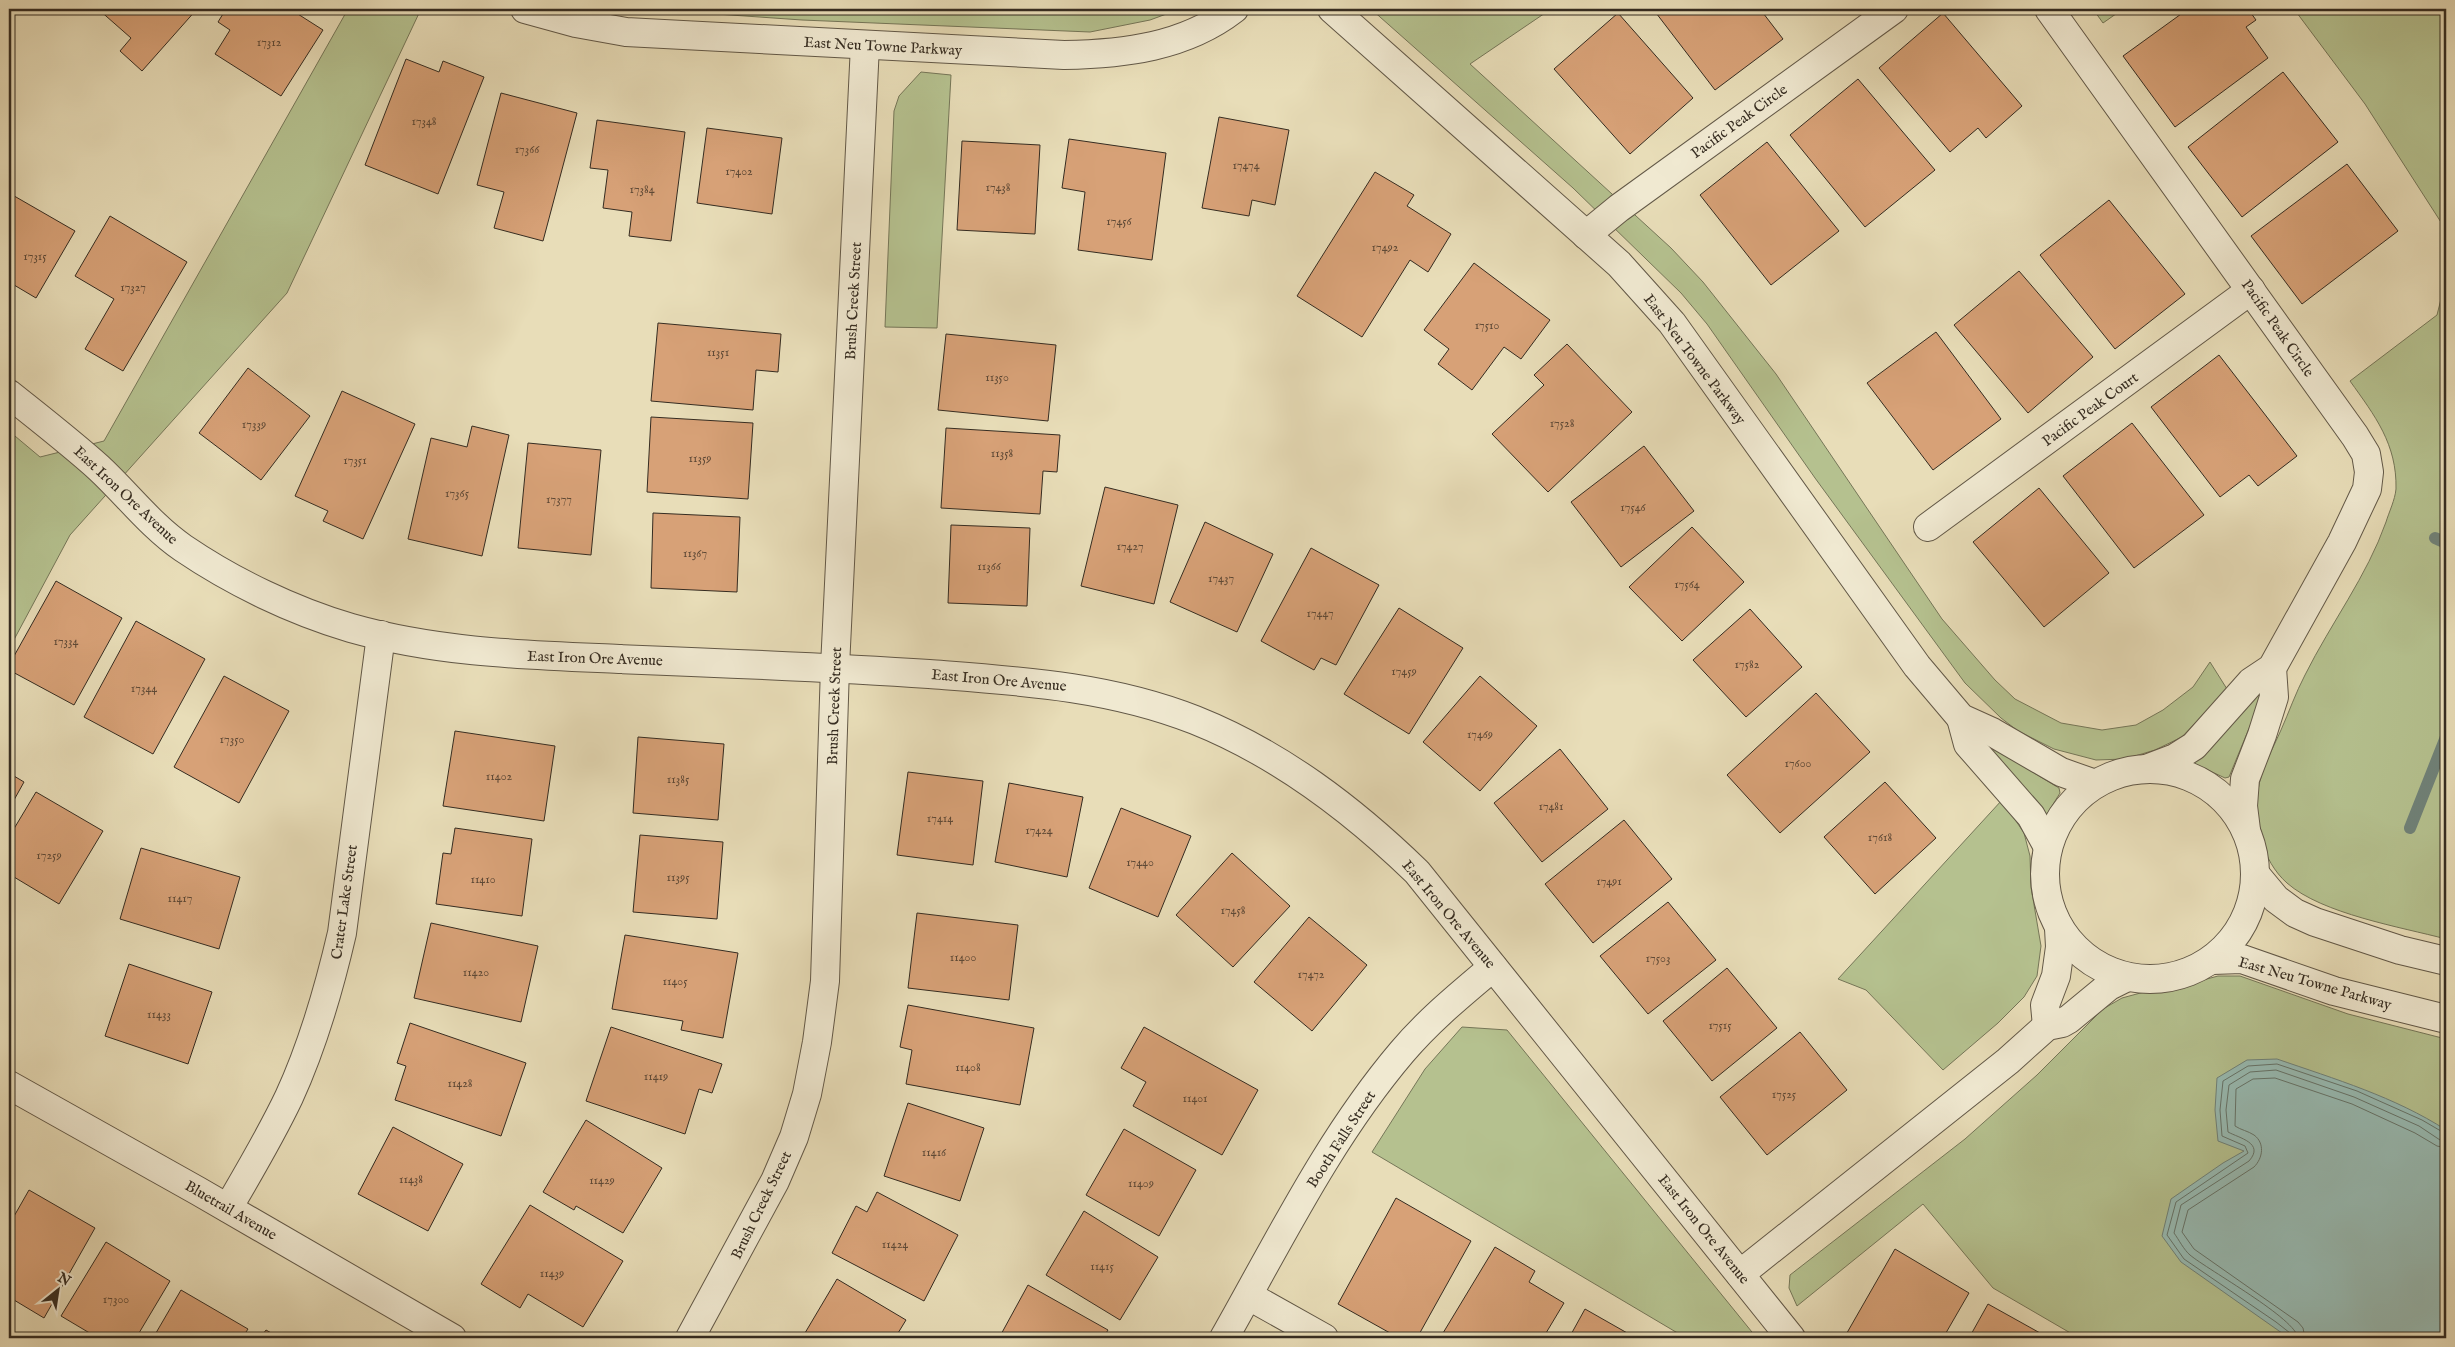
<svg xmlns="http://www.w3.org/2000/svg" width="2455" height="1347" font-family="'IM FELL English',serif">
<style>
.green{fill:#b5c18f;stroke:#757658}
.water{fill:#98bbb3;stroke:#708279}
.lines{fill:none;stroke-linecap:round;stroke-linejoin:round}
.shore{stroke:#66746a;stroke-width:1}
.stream{stroke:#708279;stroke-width:12}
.building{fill:#d7a177;stroke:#352c21}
.street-casing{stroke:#625847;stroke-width:30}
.street{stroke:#f0e9d1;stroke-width:28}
.labels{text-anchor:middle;stroke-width:5;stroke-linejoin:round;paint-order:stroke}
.number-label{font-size:12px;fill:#5e4936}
.street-label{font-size:15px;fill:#352c21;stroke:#f0e9d1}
</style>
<rect width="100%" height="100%" fill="#e8ddb8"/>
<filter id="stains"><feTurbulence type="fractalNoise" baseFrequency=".004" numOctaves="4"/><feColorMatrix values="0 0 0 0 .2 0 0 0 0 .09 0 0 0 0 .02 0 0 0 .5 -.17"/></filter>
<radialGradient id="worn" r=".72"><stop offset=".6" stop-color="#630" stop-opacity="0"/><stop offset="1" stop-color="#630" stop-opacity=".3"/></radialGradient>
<g class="green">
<polygon points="348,9 421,9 287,293 70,535 9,649 9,431 40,457 104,441"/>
<polygon points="645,9 1180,9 1150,20 1090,32 802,20"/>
<polygon points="1371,9 1551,9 1470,64 1671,248 1703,282 1776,374 1942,619 1995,680 2015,699 2061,723 2102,730 2136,725 2163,710 2193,687 2210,662 2227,689 2182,737 2155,750 2125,759 2096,760 2054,749 2018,731 2001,718 1965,683 1815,478 1707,324 1681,293 1573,188"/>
<polygon points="2093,9 2123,9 2103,23"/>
<polygon points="2294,9 2446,9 2446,230 2365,104"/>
<polygon points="921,72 951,75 937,328 885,327 894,111 899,96"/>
<path d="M2446,279V939C2401,927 2322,914 2287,883C2262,861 2253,822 2258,790C2261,770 2273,748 2281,730C2289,712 2296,692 2305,675C2331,623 2367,576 2386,522C2389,512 2395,500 2396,489C2397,444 2375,416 2350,381L2437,315Z"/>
<polygon points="2259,691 2261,692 2262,697 2229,777 2225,778 2193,763"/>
<polygon points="1983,742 2059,788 2060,793 2047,814 2045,814"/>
<polygon points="2002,800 2024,833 2030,856 2031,887 2041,946 2037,976 2024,997 1998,1023 1943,1070 1866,990 1838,979"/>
<polygon points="2218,976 2240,976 2348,1014 2446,1039 2446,1338 2079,1338 1993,1288 1923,1204 1797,1306 1789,1288 1790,1275 1965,1139 2037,1075 2103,1009 2122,998 2144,992 2170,989"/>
<polygon points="1462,1027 1507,1030 1756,1337 1686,1338 1372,1152 1425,1069"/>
</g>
<path class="water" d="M2277,1059C2335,1079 2395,1097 2446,1130V1338H2289L2181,1262L2162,1236L2171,1199L2223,1163L2244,1151L2218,1141L2215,1110L2217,1078L2247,1060Z"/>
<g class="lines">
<g class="shore">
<polyline points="2291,1338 2290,1333 2276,1322 2184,1259 2167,1235 2176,1202 2248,1153 2245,1146 2222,1136 2220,1110 2223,1081 2248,1066 2277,1064 2357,1091 2422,1120 2446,1134"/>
<path d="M2298,1338C2297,1319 2208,1270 2190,1255C2184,1250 2179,1240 2174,1233L2181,1205L2249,1161C2265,1143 2239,1138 2228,1132L2226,1110L2229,1085L2250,1072L2276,1070L2354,1097L2419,1126L2440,1140L2446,1141"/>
<path d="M2305,1338L2303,1328L2298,1322L2194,1249L2182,1232L2188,1210L2254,1167C2263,1158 2265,1143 2254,1135C2248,1131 2241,1130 2235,1126L2236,1089L2253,1079L2275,1078L2352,1104L2415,1133L2437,1146L2446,1148"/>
</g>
<g class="stream">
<polyline points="2435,538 2446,543"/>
<polyline points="2410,828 2446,737"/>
</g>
</g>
<g class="building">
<polygon points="98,9 197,9 142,71 120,51 131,38"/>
<polygon points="226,9 290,9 323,30 281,96 215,54 230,30 218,22"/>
<polygon points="1653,9 1760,9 1783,39 1715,90"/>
<polygon points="2188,9 2248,9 2256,20 2246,27 2268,58 2175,127 2123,56"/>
<polygon points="1618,13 1693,98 1630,154 1554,69"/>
<polygon points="1943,13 2022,106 1986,138 1978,128 1950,152 1879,68"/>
<polygon points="406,59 439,72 443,61 484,77 438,194 365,165"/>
<polygon points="2283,72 2338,142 2242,217 2188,147"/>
<polygon points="1858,79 1935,170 1865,227 1790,135"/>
<polygon points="501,93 577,113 543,241 494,228 504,192 477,185"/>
<polygon points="1219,117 1289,130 1275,205 1252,200 1249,216 1202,208"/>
<polygon points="597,120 685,132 671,241 629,236 632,212 603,208 608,170 590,168"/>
<polygon points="707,128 782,138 772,214 697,203"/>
<polygon points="1069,139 1166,153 1152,260 1078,250 1085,192 1062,188"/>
<polygon points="962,141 1040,145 1035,234 957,230"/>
<polygon points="1767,142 1839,231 1771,285 1700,195"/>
<polygon points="2347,164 2398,231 2302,304 2251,236"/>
<polygon points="1375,172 1414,195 1407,206 1451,234 1428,272 1410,260 1362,337 1297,296"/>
<polygon points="9,193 75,231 36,298 9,282"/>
<polygon points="2109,200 2185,294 2115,349 2040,255"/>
<polygon points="110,216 187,262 123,371 85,349 114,299 75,276"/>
<polygon points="1474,263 1550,320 1521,359 1504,347 1472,390 1438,364 1449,349 1424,330"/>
<polygon points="2019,271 2093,357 2028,413 1954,325"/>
<polygon points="658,323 781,334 778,372 756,370 753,410 651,401"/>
<polygon points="1936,332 2001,419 1933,470 1867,383"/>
<polygon points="946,334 1056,345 1048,421 938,410"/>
<polygon points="1567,344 1632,412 1548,492 1492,434 1544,385 1534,375"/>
<polygon points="2219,355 2297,456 2258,486 2249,475 2220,497 2151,407"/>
<polygon points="248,368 310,416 261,480 199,433"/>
<polygon points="342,391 415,424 363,539 323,521 328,511 295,496"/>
<polygon points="651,417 753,423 748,499 647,492"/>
<polygon points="2132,423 2204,515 2134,568 2063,476"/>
<polygon points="472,426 509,435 482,556 408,539 431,438 467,447"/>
<polygon points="946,428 1060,435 1057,472 1043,471 1040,514 941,508"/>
<polygon points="528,443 601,450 591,555 518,548"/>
<polygon points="1644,446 1694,511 1621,567 1571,502"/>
<polygon points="1105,487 1178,505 1154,604 1081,586"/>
<polygon points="2039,488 2109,573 2044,627 1973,542"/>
<polygon points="653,513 740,517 737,592 651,588"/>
<polygon points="1205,522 1273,554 1237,632 1170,602"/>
<polygon points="951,525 1030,528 1027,606 948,603"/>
<polygon points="1692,527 1744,582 1682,641 1629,587"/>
<polygon points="1311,548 1379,585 1336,665 1321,658 1314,670 1261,641"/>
<polygon points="56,581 122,618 74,705 9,670 9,665"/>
<polygon points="1399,608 1463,648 1409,734 1344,694"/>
<polygon points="1750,609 1802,667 1746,717 1693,660"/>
<polygon points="136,621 205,659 153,754 84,717"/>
<polygon points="224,676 289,711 239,803 174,767"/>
<polygon points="1480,676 1537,726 1480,791 1423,742"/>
<polygon points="1816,693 1870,752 1780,833 1727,775"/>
<polygon points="455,731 555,746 544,821 443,806"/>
<polygon points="638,737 724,744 718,820 633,813"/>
<polygon points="1560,749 1608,809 1542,862 1494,803"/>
<polygon points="908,772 983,781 973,865 897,855"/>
<polygon points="9,773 24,782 9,809"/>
<polygon points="1885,782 1936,838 1875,894 1824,837"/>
<polygon points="1009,783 1083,797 1067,877 995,862"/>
<polygon points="36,792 103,831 59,904 9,874 9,837"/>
<polygon points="1121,808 1191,836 1158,917 1089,888"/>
<polygon points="1624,820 1672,879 1593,943 1545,884"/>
<polygon points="455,828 532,839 522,916 436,904 443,853 451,854"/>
<polygon points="640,835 723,842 717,919 633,912"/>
<polygon points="141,848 240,877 219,949 120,919"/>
<polygon points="1232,853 1290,906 1233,967 1176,915"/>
<polygon points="1668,902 1716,960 1648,1014 1600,956"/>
<polygon points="917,913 1018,925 1009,1000 908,988"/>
<polygon points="1309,917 1367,965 1312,1031 1254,982"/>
<polygon points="431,923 538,946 521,1022 414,998"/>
<polygon points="625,935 738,953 723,1038 681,1030 683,1021 612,1009"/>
<polygon points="129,964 212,992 188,1064 105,1036"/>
<polygon points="1727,968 1777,1028 1712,1081 1663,1021"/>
<polygon points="908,1005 1034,1028 1020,1105 906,1084 912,1050 900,1047"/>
<polygon points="410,1023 526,1063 501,1136 395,1100 406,1066 397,1063"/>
<polygon points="611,1027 722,1064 712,1093 699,1089 685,1134 586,1101"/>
<polygon points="1144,1027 1258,1090 1222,1155 1133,1106 1146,1082 1121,1068"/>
<polygon points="1800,1032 1847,1090 1767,1155 1720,1097"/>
<polygon points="908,1103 984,1128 960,1201 884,1176"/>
<polygon points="586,1120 662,1168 623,1233 576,1206 574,1210 543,1192"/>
<polygon points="393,1127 463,1164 428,1231 358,1194"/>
<polygon points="1124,1129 1196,1170 1159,1236 1086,1195"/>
<polygon points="29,1190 95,1228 44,1318 9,1297 9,1225"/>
<polygon points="877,1192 958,1235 924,1301 832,1253 856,1206 867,1212"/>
<polygon points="1396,1198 1471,1241 1417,1338 1399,1338 1338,1304"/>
<polygon points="530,1205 623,1261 583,1327 528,1294 520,1308 481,1284"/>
<polygon points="1084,1211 1158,1257 1120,1320 1046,1275"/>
<polygon points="106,1242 170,1281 136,1338 98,1338 61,1316"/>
<polygon points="1495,1247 1535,1271 1529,1282 1564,1303 1543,1338 1440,1338"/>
<polygon points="1895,1249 1969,1293 1943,1338 1844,1338"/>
<polygon points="837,1279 906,1320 895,1338 802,1338"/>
<polygon points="1028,1285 1108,1330 1103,1338 999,1338"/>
<polygon points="181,1290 248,1329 242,1338 153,1338"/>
<polygon points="1988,1304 2049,1338 1969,1338"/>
<polygon points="1585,1309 1636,1338 1569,1338"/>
<polygon points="266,1330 280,1338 260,1338"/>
</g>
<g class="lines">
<g class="street-casing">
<g id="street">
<path d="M525,9L576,23L626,32L1064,55C1124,54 1185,47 1234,9"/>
<polyline points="1332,9 1619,264 1672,323 1917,666 1961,718 1992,732 2061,772 2095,784"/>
<polyline points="2049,9 2355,436 2366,454 2369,472 2367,489 2342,542 2272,668 2251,682 2194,746 2175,758 2146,769"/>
<polyline points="1586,235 1619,208 1894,9"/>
<path d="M9,394C39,418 70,442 99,468C127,494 151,526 183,548C233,582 293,611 351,628C439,653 528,655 619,659C722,663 826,667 929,674C1020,681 1109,686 1195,720C1280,754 1352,809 1417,872L1791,1338"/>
<polyline points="1928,527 2251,290"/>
<polyline points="1961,718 1968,744 2031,816 2048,847"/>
<circle cx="2150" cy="874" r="105"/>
<polyline points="2246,830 2243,806 2245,779 2262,735 2274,697 2272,668"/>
<polyline points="2256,875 2276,899 2295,913 2315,922 2400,950 2446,961"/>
<polyline points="2212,960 2242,959 2334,991 2446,1019"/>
<polyline points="2047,1026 2045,1005 2056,976 2060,947 2059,928"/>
<polyline points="9,1085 198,1191 452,1338"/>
<path d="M228,1208C249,1172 271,1135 289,1097C313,1045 329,989 342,933L381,635"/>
<polyline points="1740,1274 2008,1061 2047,1026 2062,1023 2069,1019 2109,986 2127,977"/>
<polyline points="1249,1296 1324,1338"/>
<polyline points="690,1338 775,1181 794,1137 807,1094 817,1042 825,981 835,667 865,45"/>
<path d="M1224,1338C1279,1241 1329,1138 1402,1052C1429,1020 1461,994 1493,967"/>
</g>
</g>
<use href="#street" class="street"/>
</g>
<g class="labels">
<g class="number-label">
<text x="269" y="46">17312</text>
<text x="424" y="125">17348</text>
<text x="527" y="153">17366</text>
<text x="1246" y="169">17474</text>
<text x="739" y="175">17402</text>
<text x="998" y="191">17438</text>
<text x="642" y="193">17384</text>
<text x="1119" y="225">17456</text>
<text x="1385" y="251">17492</text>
<text x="35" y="260">17315</text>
<text x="133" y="291">17327</text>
<text x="1487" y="329">17510</text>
<text x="718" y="356">11351</text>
<text x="997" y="381">11350</text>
<text x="1562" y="427">17528</text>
<text x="254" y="428">17339</text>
<text x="1002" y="457">11358</text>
<text x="700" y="462">11359</text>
<text x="355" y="464">17351</text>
<text x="457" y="497">17365</text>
<text x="559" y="503">17377</text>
<text x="1633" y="511">17546</text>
<text x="1130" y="550">17427</text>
<text x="695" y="557">11367</text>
<text x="989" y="570">11366</text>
<text x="1221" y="582">17437</text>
<text x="1687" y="588">17564</text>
<text x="1320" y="617">17447</text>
<text x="66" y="645">17334</text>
<text x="1747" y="668">17582</text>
<text x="1404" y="675">17459</text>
<text x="144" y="692">17344</text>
<text x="1480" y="738">17469</text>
<text x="232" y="743">17350</text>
<text x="1798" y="767">17600</text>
<text x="499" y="780">11402</text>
<text x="678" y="783">11385</text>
<text x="1551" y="810">17481</text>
<text x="940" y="822">17414</text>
<text x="1039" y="834">17424</text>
<text x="1880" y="841">17618</text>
<text x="49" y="859">17259</text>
<text x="1140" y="866">17440</text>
<text x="678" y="881">11395</text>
<text x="483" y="883">11410</text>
<text x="1609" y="885">17491</text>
<text x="180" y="902">11417</text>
<text x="1233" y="914">17458</text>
<text x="963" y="961">11400</text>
<text x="1658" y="962">17503</text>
<text x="476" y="976">11420</text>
<text x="1311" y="978">17472</text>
<text x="675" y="985">11405</text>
<text x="159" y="1018">11433</text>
<text x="1720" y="1029">17515</text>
<text x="968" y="1071">11408</text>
<text x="656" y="1080">11419</text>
<text x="460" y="1087">11428</text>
<text x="1784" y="1098">17525</text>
<text x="1195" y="1102">11401</text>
<text x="934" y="1156">11416</text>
<text x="411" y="1183">11438</text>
<text x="602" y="1184">11429</text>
<text x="1141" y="1187">11409</text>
<text x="895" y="1248">11424</text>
<text x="1102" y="1270">11415</text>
<text x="552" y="1277">11439</text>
<text x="116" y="1303">17300</text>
</g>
<g class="street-label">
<text transform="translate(883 46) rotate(3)" y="5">East Neu Towne Parkway</text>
<text transform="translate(1739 121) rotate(-36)" y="5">Pacific Peak Circle</text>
<text transform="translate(853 301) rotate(-87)" y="5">Brush Creek Street</text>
<text transform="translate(2278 328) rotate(55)" y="5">Pacific Peak Circle</text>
<text transform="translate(1695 359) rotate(53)" y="5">East Neu Towne Parkway</text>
<text transform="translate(2090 409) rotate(-36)" y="5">Pacific Peak Court</text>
<text transform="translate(126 495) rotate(43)" y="5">East Iron Ore Avenue</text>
<text transform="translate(595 658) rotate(2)" y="5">East Iron Ore Avenue</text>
<text transform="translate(999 680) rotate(5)" y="5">East Iron Ore Avenue</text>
<text transform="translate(834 706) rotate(-88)" y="5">Brush Creek Street</text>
<text transform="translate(344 902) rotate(-82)" y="5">Crater Lake Street</text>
<text transform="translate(1449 914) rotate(50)" y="5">East Iron Ore Avenue</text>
<text transform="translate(2315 983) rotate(16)" y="5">East Neu Towne Parkway</text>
<text transform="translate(1341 1139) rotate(-57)" y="5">Booth Falls Street</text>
<text transform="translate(761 1205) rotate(-64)" y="5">Brush Creek Street</text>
<text transform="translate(231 1210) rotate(30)" y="5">Bluetrail Avenue</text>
<text transform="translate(1704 1229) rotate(51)" y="5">East Iron Ore Avenue</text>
</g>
</g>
<rect width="2455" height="1347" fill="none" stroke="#e8ddb8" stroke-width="30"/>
<rect x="10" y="10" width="2435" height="1327" fill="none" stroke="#352c21" stroke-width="2.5"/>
<rect x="15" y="15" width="2425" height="1317" fill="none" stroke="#352c21"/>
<g transform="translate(58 1290) rotate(30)" stroke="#f0e9d1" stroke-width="4" paint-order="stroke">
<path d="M0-4L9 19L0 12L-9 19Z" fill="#352c21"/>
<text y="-8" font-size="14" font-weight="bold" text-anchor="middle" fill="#352c21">N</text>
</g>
<rect width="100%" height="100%" filter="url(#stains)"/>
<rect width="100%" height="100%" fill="url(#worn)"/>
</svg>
